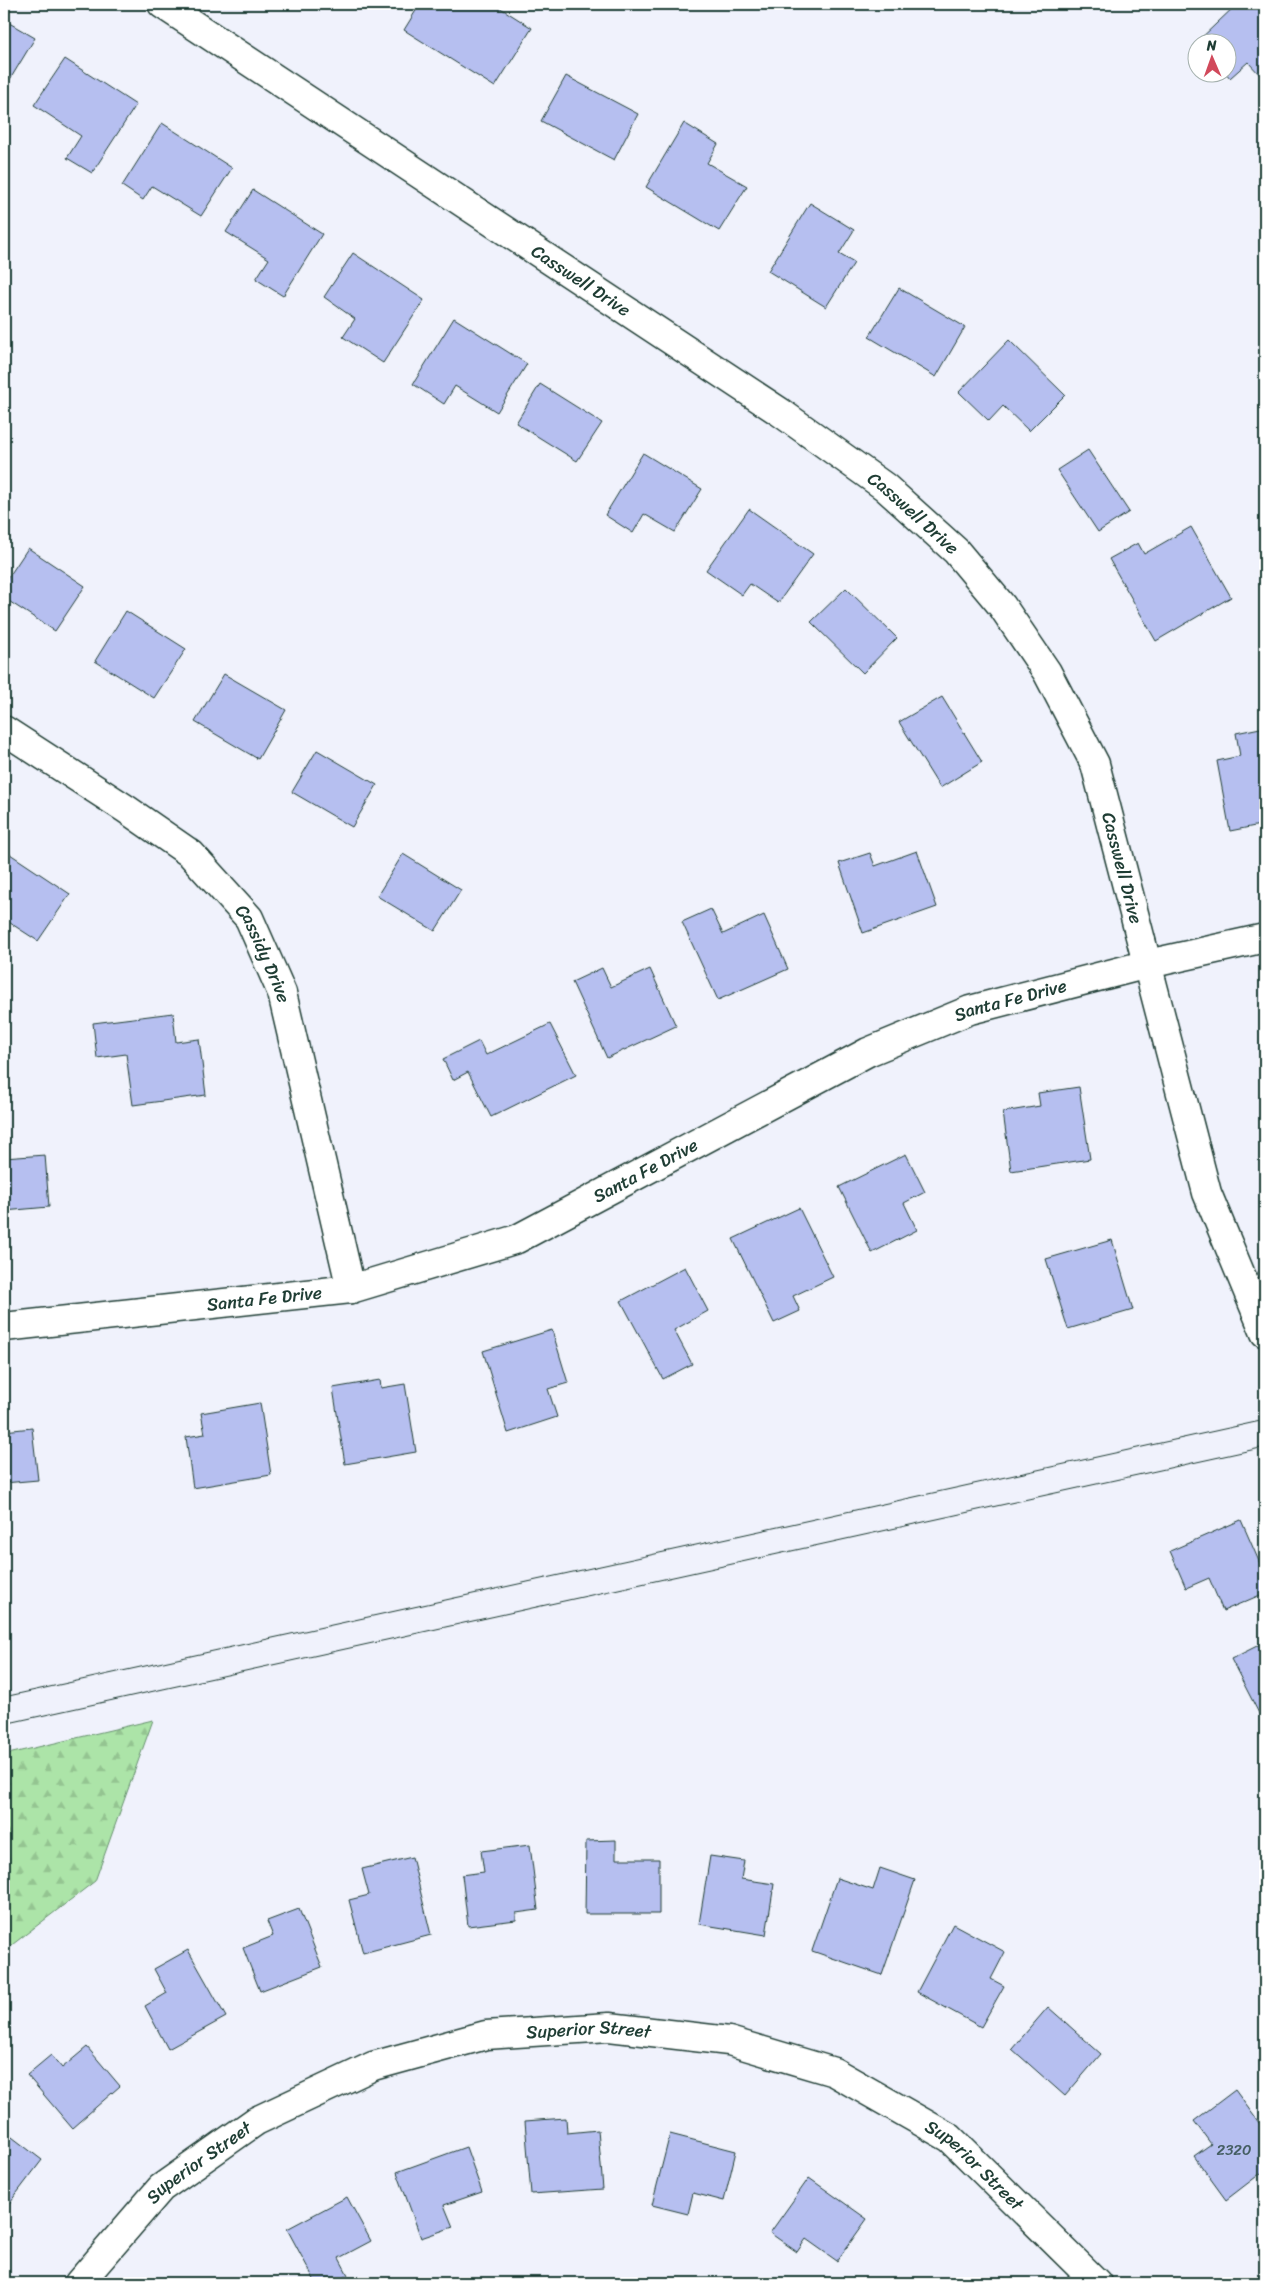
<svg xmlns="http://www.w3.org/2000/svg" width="1269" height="2287" font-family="Sriracha,sans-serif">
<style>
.forest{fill:url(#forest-firs);stroke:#66906e}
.building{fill:#b6bff0;stroke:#1f3d34}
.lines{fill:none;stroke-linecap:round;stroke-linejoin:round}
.minor-casing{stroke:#1f3d34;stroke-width:31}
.minor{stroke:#fff;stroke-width:28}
.tram{stroke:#1f3d34;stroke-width:1}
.labels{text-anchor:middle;stroke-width:4;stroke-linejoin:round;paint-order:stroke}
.number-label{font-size:15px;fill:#455e63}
.street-label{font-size:18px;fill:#1f3d34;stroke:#fff}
</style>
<defs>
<pattern id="forest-firs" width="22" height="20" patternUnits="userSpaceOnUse" patternTransform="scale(1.25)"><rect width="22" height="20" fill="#ace4a8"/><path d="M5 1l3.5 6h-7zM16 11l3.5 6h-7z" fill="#94c491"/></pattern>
</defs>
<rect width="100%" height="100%" fill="#f0f2fc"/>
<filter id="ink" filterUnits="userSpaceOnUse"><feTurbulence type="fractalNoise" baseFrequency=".02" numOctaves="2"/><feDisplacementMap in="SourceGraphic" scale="10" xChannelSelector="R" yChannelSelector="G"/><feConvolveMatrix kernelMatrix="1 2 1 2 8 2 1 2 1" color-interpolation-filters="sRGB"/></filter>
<g filter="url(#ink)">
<polygon class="forest" points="153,1720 95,1881 4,1951 4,1755"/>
<g class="building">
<polygon points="420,4 494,4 532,28 495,87 404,30"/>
<polygon points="1237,4 1265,4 1265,72 1261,76 1248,62 1230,78 1225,72 1226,72 1226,42 1196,43"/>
<polygon points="4,20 35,38 9,81 4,78"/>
<polygon points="65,59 136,105 92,173 67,158 81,136 34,105"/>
<polygon points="566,76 638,114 614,160 541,121"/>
<polygon points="162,123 232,168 201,216 152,186 143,200 122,186"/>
<polygon points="684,123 718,144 707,163 747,186 719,231 646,187"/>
<polygon points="253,190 322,234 283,296 256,279 269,259 226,232"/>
<polygon points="810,203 854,230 839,254 854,263 826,307 768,271"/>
<polygon points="353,253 424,300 383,363 343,337 355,319 324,297"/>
<polygon points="899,288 965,327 936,377 869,337"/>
<polygon points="454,318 527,364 497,412 455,386 444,404 413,384"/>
<polygon points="1009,340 1065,395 1029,431 1003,406 989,421 959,392"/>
<polygon points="540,384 602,423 577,461 516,423"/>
<polygon points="1088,450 1129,512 1098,532 1057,470"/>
<polygon points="643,453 702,489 675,532 644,514 633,533 605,515"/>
<polygon points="749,509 813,554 778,603 750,584 742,595 706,570"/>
<polygon points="1191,527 1231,597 1156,641 1109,559 1138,543 1144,554"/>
<polygon points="28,548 85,586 55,631 4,598 4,584"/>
<polygon points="846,588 897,638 863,673 811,622"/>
<polygon points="126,611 186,649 154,698 95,661"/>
<polygon points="224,674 286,710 258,759 195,722"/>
<polygon points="942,697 982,762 940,788 899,722"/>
<polygon points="1265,727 1265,824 1230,831 1217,761 1240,756 1236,733"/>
<polygon points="317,750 377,785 352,827 292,792"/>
<polygon points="917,851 937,907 863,933 839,863 870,853 875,866"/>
<polygon points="10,854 70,894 38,941 4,919 4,864"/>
<polygon points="403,854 461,890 435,931 377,896"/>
<polygon points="711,909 723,934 764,915 788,969 718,1000 682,922"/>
<polygon points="602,968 611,987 650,969 676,1026 607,1058 572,982"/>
<polygon points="173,1013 176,1042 199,1039 206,1095 133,1105 126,1054 97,1058 93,1023"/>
<polygon points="550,1024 576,1075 491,1117 468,1072 453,1080 443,1059 479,1041 486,1055"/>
<polygon points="1079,1087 1090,1159 1011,1171 1003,1112 1040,1106 1038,1093"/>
<polygon points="906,1154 925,1192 904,1203 917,1230 872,1253 839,1187"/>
<polygon points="45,1155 49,1207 4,1211 4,1158"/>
<polygon points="799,1208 833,1277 793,1296 800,1311 774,1323 733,1239"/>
<polygon points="1112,1240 1133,1310 1068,1329 1046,1259"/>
<polygon points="685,1267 708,1311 674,1330 692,1364 663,1379 621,1301"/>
<polygon points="552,1330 568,1383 548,1389 557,1417 508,1433 483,1351"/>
<polygon points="380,1380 381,1388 405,1384 416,1452 345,1464 333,1388"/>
<polygon points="260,1403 271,1475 193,1488 186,1437 205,1434 201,1413"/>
<polygon points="32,1428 38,1480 4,1483 4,1431"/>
<polygon points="1241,1520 1265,1575 1265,1593 1223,1611 1209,1578 1186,1588 1170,1551"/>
<polygon points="1265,1642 1265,1725 1231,1659"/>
<polygon points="616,1840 616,1859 659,1859 659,1914 585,1914 586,1841"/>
<polygon points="530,1845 538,1910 516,1913 516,1920 468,1926 462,1875 484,1872 481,1851"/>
<polygon points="710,1856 744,1861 741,1879 774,1884 766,1935 699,1924"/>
<polygon points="412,1857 431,1935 363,1953 349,1900 369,1895 362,1869"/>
<polygon points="880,1868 915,1880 882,1975 812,1951 837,1878 873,1890"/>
<polygon points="299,1909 322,1967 260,1991 243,1948 273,1936 267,1921"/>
<polygon points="953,1924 1005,1952 991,1979 1004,1986 981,2027 917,1992"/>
<polygon points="188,1950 226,2017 168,2049 145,2006 167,1993 154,1969"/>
<polygon points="1048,2007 1101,2054 1065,2096 1012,2049"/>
<polygon points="87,2047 120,2086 72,2128 27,2075 51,2055 62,2068"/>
<polygon points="1235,2090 1265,2131 1265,2170 1226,2200 1194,2156 1211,2144 1194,2121"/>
<polygon points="566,2118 567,2133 598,2130 603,2189 531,2194 525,2121"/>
<polygon points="4,2131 42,2160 4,2210"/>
<polygon points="670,2134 736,2151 724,2201 693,2193 688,2214 652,2205"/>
<polygon points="466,2147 482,2192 444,2205 453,2227 421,2238 397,2172"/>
<polygon points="809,2178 867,2219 837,2261 806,2239 797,2252 770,2233"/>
<polygon points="347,2197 371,2241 339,2258 348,2275 333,2283 316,2283 287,2229"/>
</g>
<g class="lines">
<g class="minor-casing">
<g id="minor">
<path id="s1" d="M162,4L780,412L885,487L956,551L1002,606L1047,672L1095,764L1207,1193L1265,1333"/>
<path id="s2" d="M4,730L126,809L191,854L249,918L282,993L351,1289"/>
<path id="s3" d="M4,1327L351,1289L517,1239L868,1052L970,1010L1148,964L1265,938"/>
<path id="s4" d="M79,2283L161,2188L256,2121L373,2066L486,2035L609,2027L729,2041L834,2072L950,2138L1097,2283"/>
</g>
</g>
<use href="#minor" class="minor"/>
<g class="tram">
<polyline points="4,1697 1265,1420"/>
<polyline points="4,1724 1265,1447"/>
</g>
</g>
</g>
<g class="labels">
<g class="number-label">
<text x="1234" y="2155">2320</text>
</g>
<g class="street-label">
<text dy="6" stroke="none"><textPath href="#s1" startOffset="502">Casswell Drive</textPath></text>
<text dy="6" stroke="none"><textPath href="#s1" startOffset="908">Casswell Drive</textPath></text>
<text dy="6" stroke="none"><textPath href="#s1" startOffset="1328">Casswell Drive</textPath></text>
<text dy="6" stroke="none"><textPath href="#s2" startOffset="349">Cassidy Drive</textPath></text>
<text dy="6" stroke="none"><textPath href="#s3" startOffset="1072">Santa Fe Drive</textPath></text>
<text dy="6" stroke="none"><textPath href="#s3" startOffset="668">Santa Fe Drive</textPath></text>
<text dy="6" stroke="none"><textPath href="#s3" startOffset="262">Santa Fe Drive</textPath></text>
<text dy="6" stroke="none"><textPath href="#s4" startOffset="591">Superior Street</textPath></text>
<text dy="6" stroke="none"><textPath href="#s4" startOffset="171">Superior Street</textPath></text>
<text dy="6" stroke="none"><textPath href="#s4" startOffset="1011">Superior Street</textPath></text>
</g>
</g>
<rect width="1269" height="2287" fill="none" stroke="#fff" stroke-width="20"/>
<rect x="10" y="10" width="1249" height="2267" fill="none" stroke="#1f3d34" stroke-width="2" filter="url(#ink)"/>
<g transform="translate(1212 58) rotate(358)"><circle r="24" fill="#ffffff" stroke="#a5b1ae"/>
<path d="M0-4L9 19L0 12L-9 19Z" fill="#d1495b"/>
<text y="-8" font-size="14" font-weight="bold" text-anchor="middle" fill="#1f3d34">N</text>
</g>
</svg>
